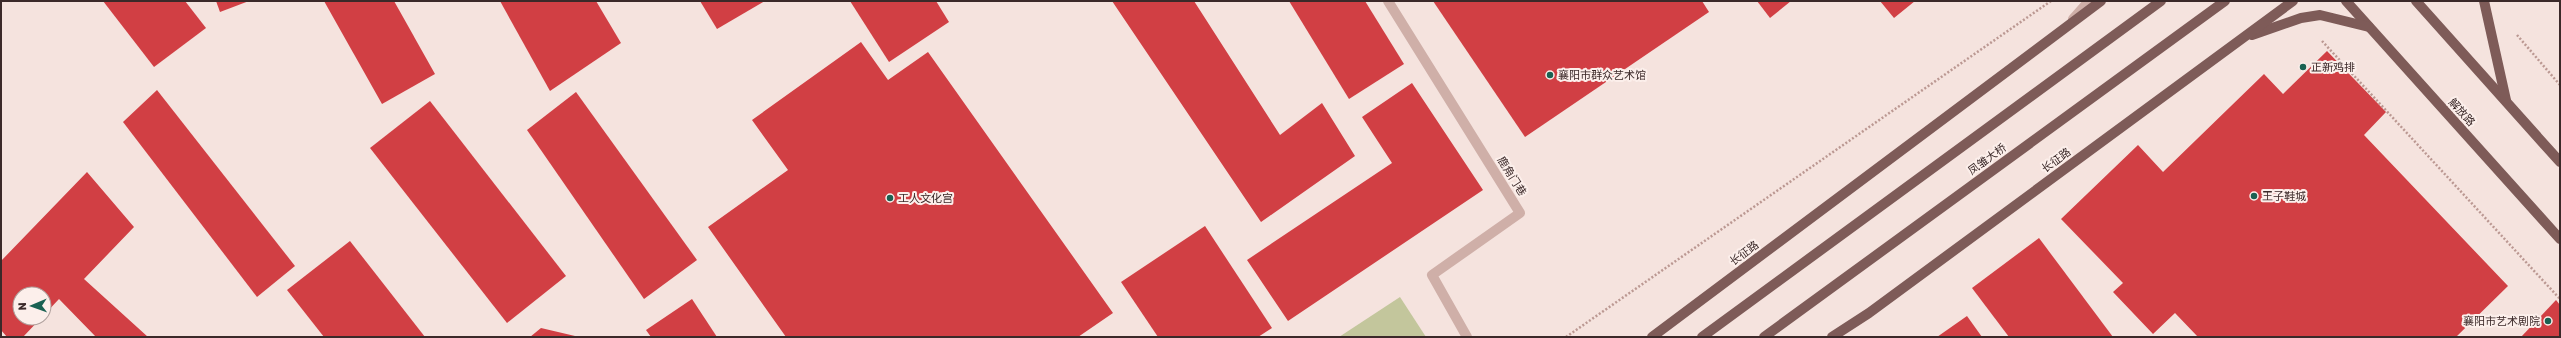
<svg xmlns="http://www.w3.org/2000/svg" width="2561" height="338" font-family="Rubik,'Noto Sans SC',sans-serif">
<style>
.green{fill:#c3c69c}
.building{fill:#d13f44}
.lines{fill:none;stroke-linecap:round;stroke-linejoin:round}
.path{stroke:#bb9892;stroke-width:2.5;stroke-dasharray:2 2;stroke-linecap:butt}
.minor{stroke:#cfafa8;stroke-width:10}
.major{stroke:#7e5b58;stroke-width:10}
.poi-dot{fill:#1a6152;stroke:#fcefeb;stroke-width:1.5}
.labels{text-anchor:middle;stroke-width:4;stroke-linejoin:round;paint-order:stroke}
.poi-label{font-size:11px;fill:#3b2929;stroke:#fcefeb;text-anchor:start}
.street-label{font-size:11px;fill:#3b2929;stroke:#fcefeb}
</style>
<rect width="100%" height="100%" fill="#f5e3de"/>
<polygon class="green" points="1400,297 1426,337 1339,337"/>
<g class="building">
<polygon points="103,1 185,1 206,28 154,67"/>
<polygon points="216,1 249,1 220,12"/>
<polygon points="324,1 394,1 435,74 382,104"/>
<polygon points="500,1 596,1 621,43 550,91"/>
<polygon points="700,1 765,1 717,29"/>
<polygon points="850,1 936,1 949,22 889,62"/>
<polygon points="1112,1 1194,1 1280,135 1322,103 1355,156 1261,222"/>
<polygon points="1289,1 1365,1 1404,64 1349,99"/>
<polygon points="1433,1 1702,1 1709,12 1525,137"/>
<polygon points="1757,1 1791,1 1770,18"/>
<polygon points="1880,1 1915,1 1894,18"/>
<polygon points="861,42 888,80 928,52 1113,313 1078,337 786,337 708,227 788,170 752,120"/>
<polygon points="2327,51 2386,112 2364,135 2508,286 2456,337 2198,337 2175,313 2153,334 2113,292 2123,283 2061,219 2138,145 2163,172 2264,74 2283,94"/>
<polygon points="1412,83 1483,190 1288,321 1247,260 1392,163 1362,117"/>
<polygon points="157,90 295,266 257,297 123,122"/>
<polygon points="576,92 697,260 644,299 527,130"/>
<polygon points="430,101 566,276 507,323 370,148"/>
<polygon points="87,172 134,227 84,279 148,337 96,337 59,299 44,315 44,294 20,294 20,318 41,318 23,337 7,337 1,330 1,261"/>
<polygon points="1205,226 1272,328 1258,337 1158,337 1121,282"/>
<polygon points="2039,238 2113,337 2009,337 1972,288"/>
<polygon points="350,241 425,337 324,337 287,290"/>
<polygon points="692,299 717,337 651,337 646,330"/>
<polygon points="2556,300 2560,305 2560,337 2521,337"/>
<polygon points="1967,316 1982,337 1937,337"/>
<polygon points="541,328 575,336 575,337 530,337"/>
</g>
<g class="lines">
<g class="path">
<polyline points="2517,35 2560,85"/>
<polyline points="2322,41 2560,299"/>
<polyline points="1566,337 2051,1"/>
</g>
<g class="minor">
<polyline points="1388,1 1520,213 1432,275 1467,337"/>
<polyline points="2073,19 2089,1"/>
</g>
<g class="major">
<polyline points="2346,1 2560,239"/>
<polyline points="2416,1 2560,162"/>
<polyline points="2484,1 2506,100"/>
<polyline points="2252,35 2301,18 2320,15 2369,27"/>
<polyline points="1652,337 2101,1"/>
<polyline points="1702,337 2161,1"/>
<polyline points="1764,337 2225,1"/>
<polyline points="1832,337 1869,313 2293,1"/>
</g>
</g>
<g class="poi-dot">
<circle cx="2303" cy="67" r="4"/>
<circle cx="1550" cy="75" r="4"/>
<circle cx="2254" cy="196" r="4"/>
<circle cx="890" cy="198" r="4"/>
<circle cx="2548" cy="321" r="4"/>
</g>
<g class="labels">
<g class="poi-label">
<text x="2311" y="71">正新鸡排</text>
<text x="1558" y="79">襄阳市群众艺术馆</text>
<text x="2262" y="200">王子鞋城</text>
<text x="898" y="202">工人文化宫</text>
<text x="2540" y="325" text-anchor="end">襄阳市艺术剧院</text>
</g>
<g class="street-label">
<text transform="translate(2462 112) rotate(48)" y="4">解放路</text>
<text transform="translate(1987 159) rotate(-36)" y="4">凤雏大桥</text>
<text transform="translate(2056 160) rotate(-36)" y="4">长征路</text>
<text transform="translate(1512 176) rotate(58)" y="4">鹿角门巷</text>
<text transform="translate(1744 253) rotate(-37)" y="4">长征路</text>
</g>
</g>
<rect width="2561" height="338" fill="none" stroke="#3b2929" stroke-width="4"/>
<g transform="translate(32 306) rotate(268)"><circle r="19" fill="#fcefeb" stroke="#afa09d"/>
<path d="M0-3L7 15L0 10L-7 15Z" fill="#1a6152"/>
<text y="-6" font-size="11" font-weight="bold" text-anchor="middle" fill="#3b2929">N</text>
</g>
</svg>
